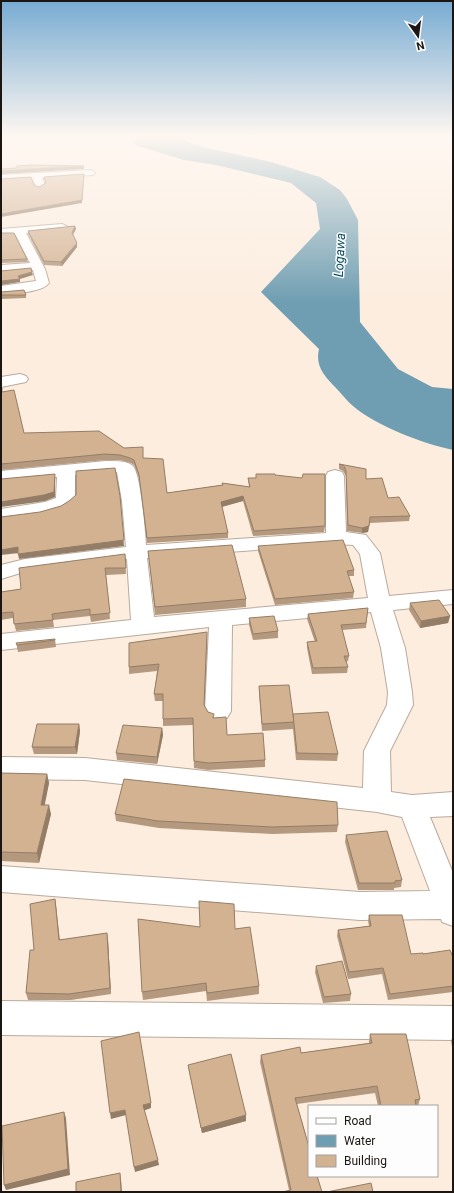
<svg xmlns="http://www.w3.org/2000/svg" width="454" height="1193" font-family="Roboto,sans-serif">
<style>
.water{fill:#6f9eb2}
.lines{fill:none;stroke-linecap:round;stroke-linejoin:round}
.minor-casing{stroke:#b8aa9d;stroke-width:2}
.minor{fill:#fff;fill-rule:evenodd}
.wall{fill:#b5997e}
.shaded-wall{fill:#947d66}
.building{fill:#d3b292;stroke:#947d66}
.labels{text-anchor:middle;stroke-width:3;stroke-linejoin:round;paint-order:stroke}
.far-water-label{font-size:13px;font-style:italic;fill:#00475c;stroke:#fdfdfd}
</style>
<rect width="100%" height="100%" fill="#fceddf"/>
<path class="water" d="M140,135H184L187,142L207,148L271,162L320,177L340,190L347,199L358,220L360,322L398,369L432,387L453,389V450C422,443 378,427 353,406C347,401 342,394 336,388C324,376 315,366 319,349L261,292L320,229L316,203L291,183L216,165L184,160L138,146L133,143Z"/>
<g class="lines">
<g class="minor-casing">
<g id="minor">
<polygon points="90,170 93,171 95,173 93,175 42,178 45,185 40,188 36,187 32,178 1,181 1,175"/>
<path d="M62,224L68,227L66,229L26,233L45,269L49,283C42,293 13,293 1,294V286L36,281L33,270L1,273V265L30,263L15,234L1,235V229Z"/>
<polygon points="20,374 26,376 28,379 26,382 1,387 1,377"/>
<path d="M106,461C114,461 126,460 133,466C141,476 145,530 146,545L326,533V476L328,472L335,470L342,472L344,476L346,532L366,535L380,553L389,596L453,590V604L393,610L405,648L412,692L413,705L390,751L391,792L412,795L453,792V816L430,817L453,873V926L442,922L441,919L360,920L1,892V866L360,892L430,891L402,817L377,812L85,780L1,779V757L85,758L363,788L364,751L387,705L388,692L381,648L371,612L232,625L231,711L227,718L218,720L209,718L205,711L209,627L1,650V634L131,620L127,559L27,571L1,579V565L25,559L126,547L122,501L117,472L75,475V500C63,516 20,518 1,521V509L45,502L56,498L57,477L1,483V471ZM336,544L353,545L360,554L368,598L154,617L147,558Z"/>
<polygon points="1,1001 453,1006 453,1040 1,1035"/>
</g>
</g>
<use href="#minor" class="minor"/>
</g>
<g class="wall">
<polygon points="75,226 76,229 73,235 77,243 77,247 62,266 44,265 28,234 28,231"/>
<polygon points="1,233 27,259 28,262 1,263"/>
<polygon points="1,292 26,295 26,298 1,299"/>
<polygon points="1,388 2,388 2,392 24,433 124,448 143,458 167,493 222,485 222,483 249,487 248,478 256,478 256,474 275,475 325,526 324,532 253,536 243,501 222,507 228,533 228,538 147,543 140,480 134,465 131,463 120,460 106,460 1,470"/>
<polygon points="339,464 366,479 410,516 409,521 370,523 368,532 362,533 347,531 346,476 343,471 339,469"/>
<polygon points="258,546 354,570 354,576 348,576 354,592 353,598 275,605 258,551"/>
<polygon points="148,551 246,599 246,607 155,615"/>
<polygon points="125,554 126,574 106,575 110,619 91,622 90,616 53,620 54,627 16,631 13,618 1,620 1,592 21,589"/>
<polygon points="410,603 450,616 448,623 420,628 409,610"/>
<polygon points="368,608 366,628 342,630 349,656 348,661 346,662 348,667 347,673 312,674 307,648 307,642 315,642 307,619 308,614"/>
<polygon points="249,618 278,631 278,638 253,640 249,625"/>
<polygon points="55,639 56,647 18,652 16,643"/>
<polygon points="207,639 204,705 208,712 214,718 227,735 265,760 265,767 208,770 194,768 193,725 163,726 163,701 155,701 154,694 157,671 129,674 129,667"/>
<polygon points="259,686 338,754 337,761 296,760 293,729 262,731 259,693"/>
<polygon points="79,724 80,731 77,754 34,754 32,747"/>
<polygon points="162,728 163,735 157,764 117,760 116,753"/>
<polygon points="1,773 47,774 49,783 44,805 51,814 39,863 1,861"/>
<polygon points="115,814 338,825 337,832 272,834 159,828 116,821"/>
<polygon points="346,835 402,880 401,887 394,888 394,890 358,890 345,842"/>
<polygon points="55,899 56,906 60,940 107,933 108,940 111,994 71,1000 28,1000 26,993 34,950"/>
<polygon points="369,915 411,954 423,954 453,957 453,992 388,1000 382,974 348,979 337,936 338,930 369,926 368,921"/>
<polygon points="200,927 235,929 259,986 259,994 207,1001 206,991 143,1000 142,992"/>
<polygon points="316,966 351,994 350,1001 323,1003 315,972"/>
<polygon points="370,1034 420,1099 418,1106 378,1106 375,1093 297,1104 322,1192 289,1190 260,1062 261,1055 301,1053 369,1043 369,1041"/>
<polygon points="453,1035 453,1052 451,1041"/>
<polygon points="188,1065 246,1121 202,1133 189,1071"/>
</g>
<g class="shaded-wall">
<polygon points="84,166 84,169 1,174 1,171"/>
<polygon points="84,174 82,203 1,217 1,214"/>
<polygon points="75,226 76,229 72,236 72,233"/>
<polygon points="77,243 77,247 62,266 61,262"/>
<polygon points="32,272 33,275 20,279 20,282 1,285 1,281 18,276"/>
<polygon points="55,474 55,497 45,501 1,507 1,502"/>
<polygon points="120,496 124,546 19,559 18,554"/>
<polygon points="243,496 243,501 221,507 221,502"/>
<polygon points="370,517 368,532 362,533 362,528"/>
<polygon points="18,547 19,553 1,555 1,550"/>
<polygon points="450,616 448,623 420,628 421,621"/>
<polygon points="207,632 207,639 204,712 204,705"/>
<polygon points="79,724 80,731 77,754 75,747"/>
<polygon points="162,728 163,735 157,764 157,757"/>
<polygon points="47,774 49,783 43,814 41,805"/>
<polygon points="49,805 51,814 39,863 37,853"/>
<polygon points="55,899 56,906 60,947 59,940"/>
<polygon points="107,933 108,940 111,994 110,988"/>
<polygon points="151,1103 151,1108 143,1111 143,1105"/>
<polygon points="125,1110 126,1115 111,1119 110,1113"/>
<polygon points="64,1112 66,1118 70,1175 6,1190 4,1185"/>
<polygon points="246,1115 246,1121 202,1133 201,1128"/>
<polygon points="158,1160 159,1165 135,1172 134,1167"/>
<polygon points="120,1173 121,1179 122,1192 121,1192"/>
</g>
<g class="building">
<polygon points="31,165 84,166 1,171 1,169 16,168 17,166"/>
<polygon points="84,174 82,200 1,214 1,179 31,177 34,185 39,187 46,183 44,177"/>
<polygon points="75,226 72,233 77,243 61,262 44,261 28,231"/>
<polygon points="1,233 14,233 27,259 1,260"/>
<polygon points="31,268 32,272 18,276 20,279 1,281 1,271"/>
<polygon points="24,290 26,295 1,295 1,292"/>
<polygon points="1,388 2,388 2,392 14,390 24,433 99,431 124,448 143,447 143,458 163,459 167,493 223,485 222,483 250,487 248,478 256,478 256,474 275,474 275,475 302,478 303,474 325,474 325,526 254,531 243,496 221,502 228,533 147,538 139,475 134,460 130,458 120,455 105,454 1,464"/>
<polygon points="339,464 366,469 366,479 382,478 388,498 399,497 410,516 370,517 369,526 362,528 348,525 346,471 344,466"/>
<polygon points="115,468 120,496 124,540 18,554 18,547 1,550 1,517 40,512 61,506 69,501 76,495 76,471"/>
<polygon points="55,474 54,492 44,495 1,502 1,479"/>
<polygon points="343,540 354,570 347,571 354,592 275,599 258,546"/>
<polygon points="232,545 246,599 155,607 148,551"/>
<polygon points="125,554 126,568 105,568 110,613 90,615 90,609 52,614 53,620 14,624 13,612 1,613 1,592 21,589 19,568"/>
<polygon points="439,600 450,616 421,621 410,603"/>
<polygon points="368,608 366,623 341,625 349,656 344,656 348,667 313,668 307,642 317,641 308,614"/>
<polygon points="274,616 278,631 253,634 249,618"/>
<polygon points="207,632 204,705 208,712 214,714 213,718 226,717 227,735 263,733 265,760 208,763 194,761 193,718 163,719 163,694 154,694 159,664 129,667 129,643"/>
<polygon points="55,639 55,640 17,645 16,643"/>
<polygon points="289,685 294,722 262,724 259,686"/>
<polygon points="328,712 338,754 297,753 293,714"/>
<polygon points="37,724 79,724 75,747 32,747"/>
<polygon points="123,725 162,728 157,757 116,753"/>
<polygon points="1,773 47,774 41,805 49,805 37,853 1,852"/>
<polygon points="124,779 337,802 338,825 272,827 198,823 158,821 115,814"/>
<polygon points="387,831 402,880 395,881 395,883 359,883 346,835"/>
<polygon points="55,899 59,940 107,933 110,988 69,994 26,993 30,950 34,950 30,904"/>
<polygon points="199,901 234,904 235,929 250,927 259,986 207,993 206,983 142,992 138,919 200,927"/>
<polygon points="369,915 402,915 411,954 423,953 423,954 450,950 453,957 453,986 390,994 383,968 349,972 338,930 371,926"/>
<polygon points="342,961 351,994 324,997 316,966"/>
<polygon points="139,1032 151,1103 143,1105 158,1160 134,1167 125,1110 110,1113 101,1041"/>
<polygon points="370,1034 406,1034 420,1099 415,1100 416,1106 381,1106 377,1086 295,1098 309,1147 309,1176 317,1176 322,1192 282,1192 291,1190 261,1055 300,1047 301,1053 372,1043"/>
<polygon points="231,1054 246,1115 201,1128 188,1065"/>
<polygon points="64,1112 68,1169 4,1185 2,1126"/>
<polygon points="120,1173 121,1192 76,1192 76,1182"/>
<polygon points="371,1183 373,1192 327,1192"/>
</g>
<linearGradient id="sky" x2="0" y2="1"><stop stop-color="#77abd2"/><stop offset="0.45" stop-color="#fef7f1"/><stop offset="1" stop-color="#fef7f1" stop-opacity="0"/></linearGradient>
<rect width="454" height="302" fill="url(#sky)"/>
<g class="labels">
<g class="far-water-label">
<text transform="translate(339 255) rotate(-87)" y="5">Logawa</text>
</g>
</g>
<rect width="454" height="1193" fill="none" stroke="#1b1611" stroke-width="4"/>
<rect x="308" y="1105" width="130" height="72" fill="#fdfdfd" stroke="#a3a19f"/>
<rect x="316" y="1118" width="20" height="6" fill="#ffffff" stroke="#a3a19f"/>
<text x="344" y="1125" font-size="12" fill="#1b1611">Road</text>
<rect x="316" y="1135" width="20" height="12" fill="#6f9eb2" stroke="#a3a19f"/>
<text x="344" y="1145" font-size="12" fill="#1b1611">Water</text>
<rect x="316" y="1155" width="20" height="12" fill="#d3b292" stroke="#a3a19f"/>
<text x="344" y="1165" font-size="12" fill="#1b1611">Building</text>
<g transform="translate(418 36) rotate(166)" stroke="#fdfdfd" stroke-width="3" paint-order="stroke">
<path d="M0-3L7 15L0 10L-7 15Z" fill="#1b1611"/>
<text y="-6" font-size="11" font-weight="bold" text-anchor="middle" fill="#1b1611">N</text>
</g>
</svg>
